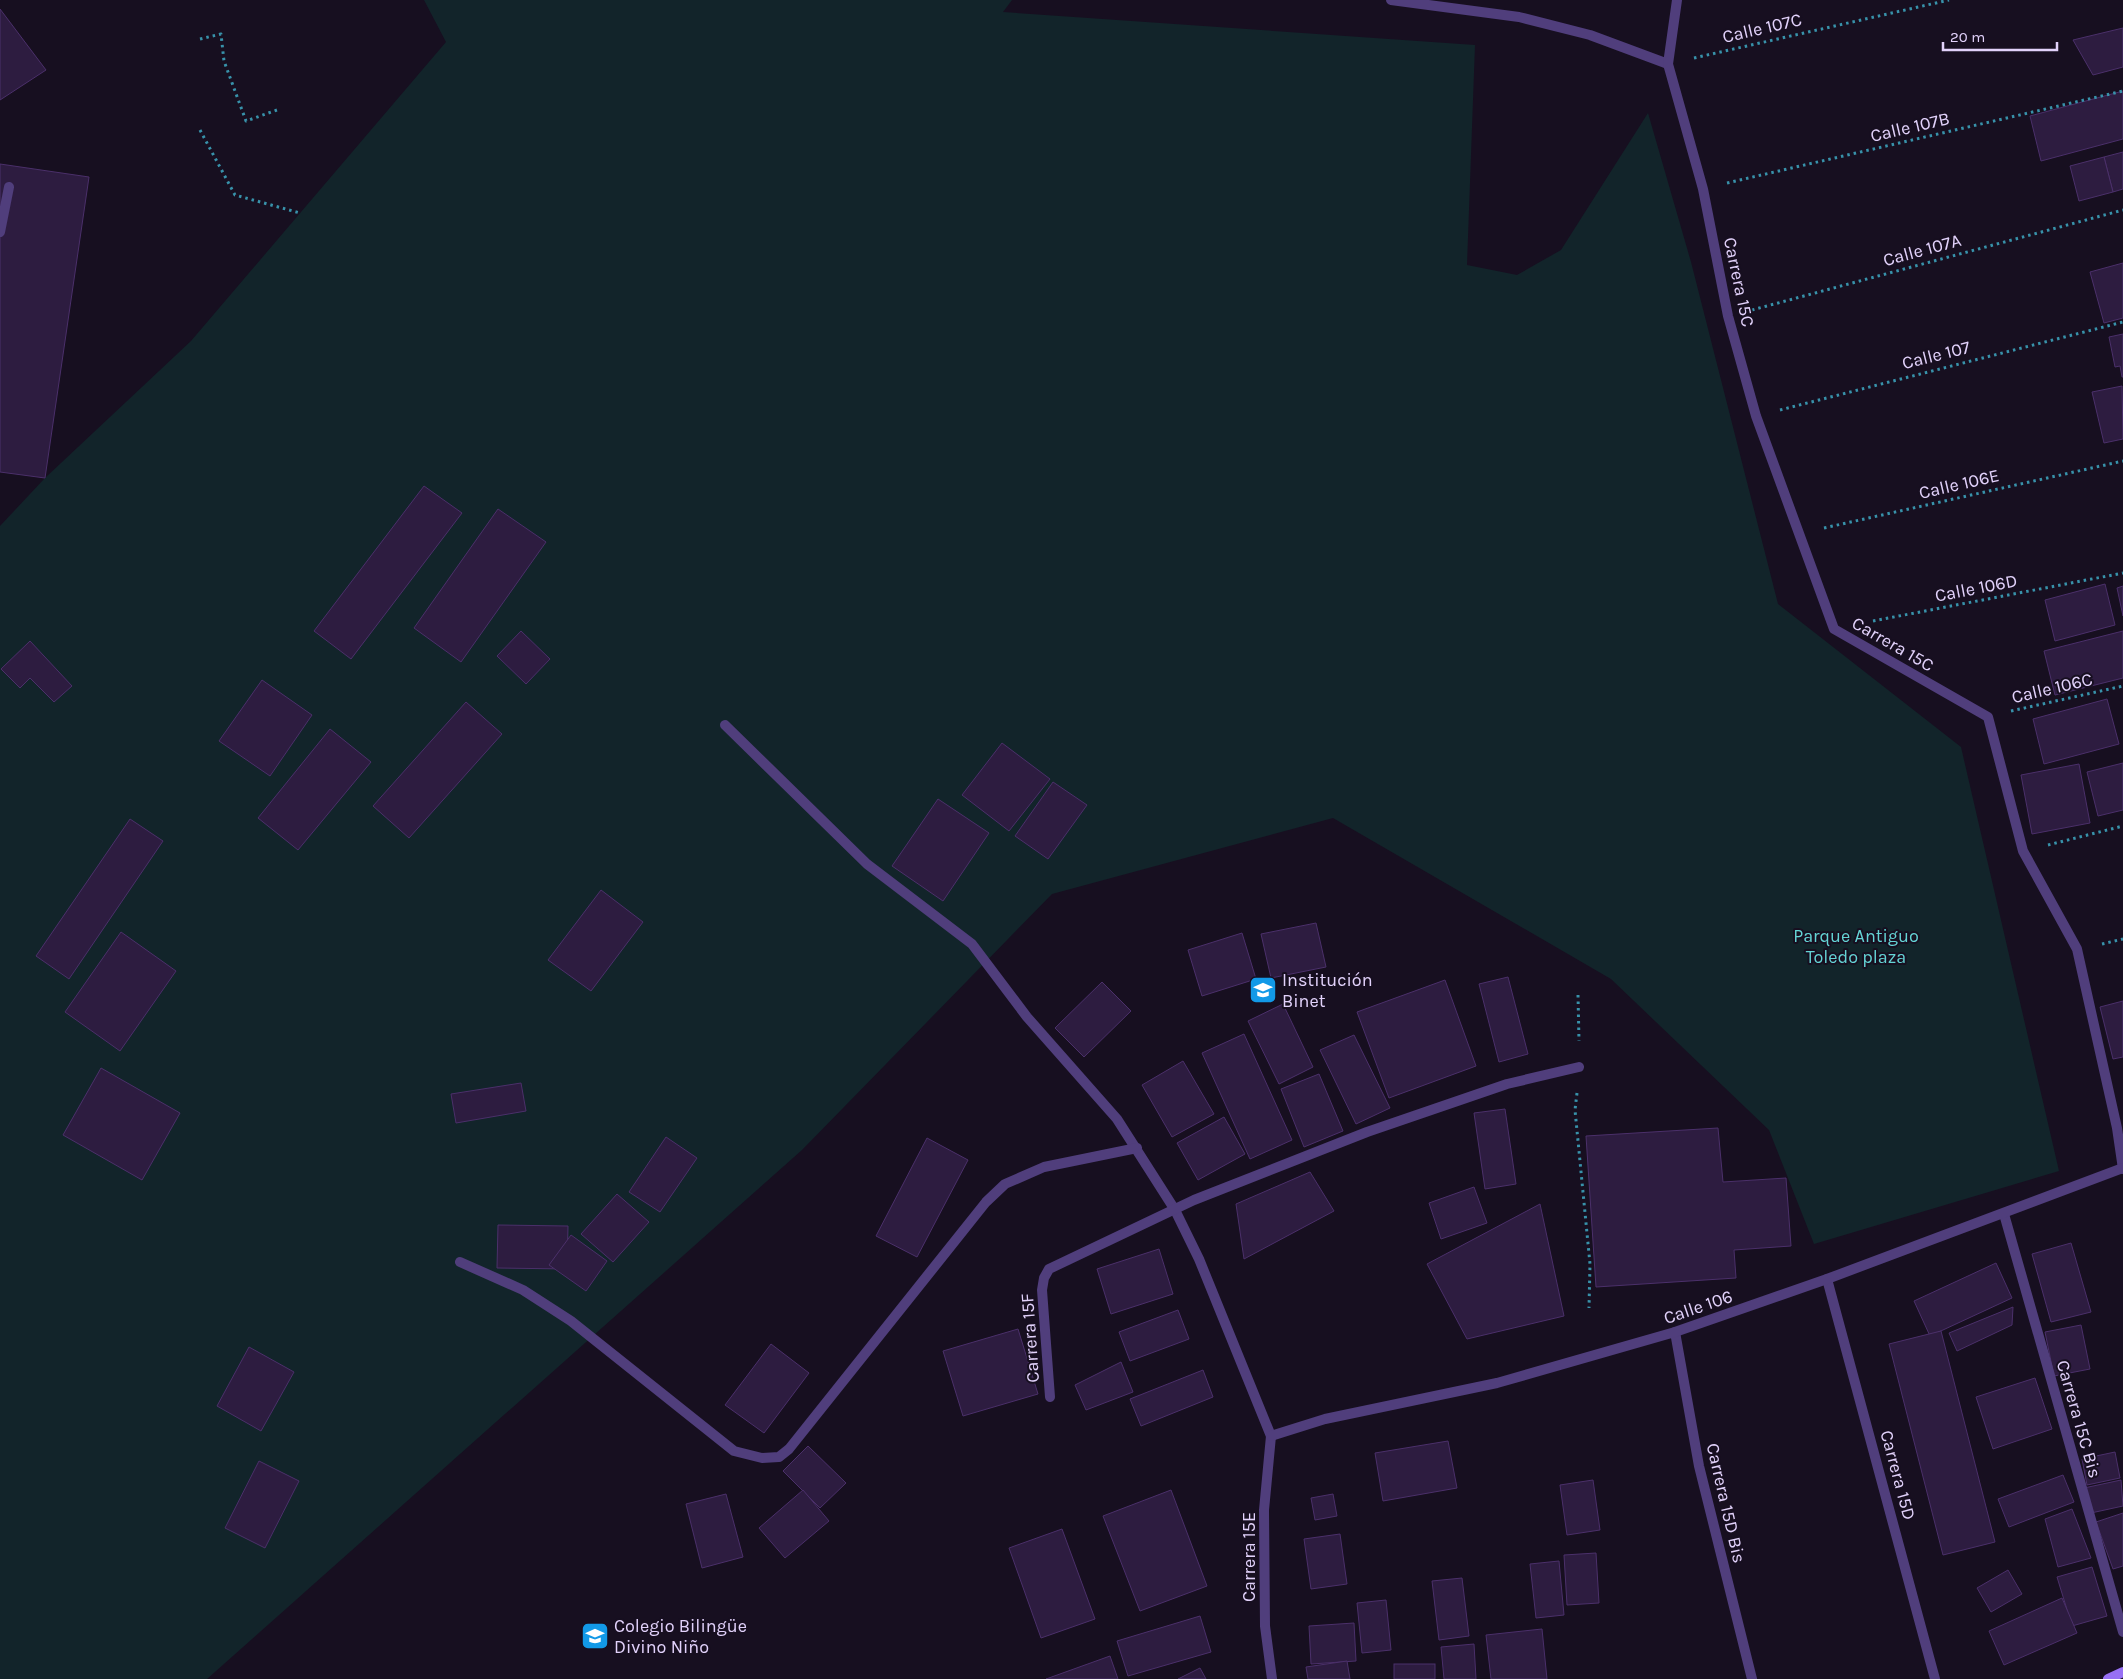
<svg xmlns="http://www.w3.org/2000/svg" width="2123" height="1679" font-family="Karla,sans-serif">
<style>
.green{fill:#12242a}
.building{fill:#2d1c40;stroke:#4b306a}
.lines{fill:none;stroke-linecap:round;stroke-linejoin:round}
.path{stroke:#3892aa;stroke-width:3;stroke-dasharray:2.5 4;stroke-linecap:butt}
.service{stroke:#503e7c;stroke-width:10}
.minor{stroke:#503e7c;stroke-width:10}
.secondary{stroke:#9770f4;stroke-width:10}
.labels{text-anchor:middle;stroke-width:4;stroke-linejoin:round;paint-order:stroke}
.street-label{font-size:18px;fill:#e2d2fb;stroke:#170f20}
.park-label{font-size:18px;fill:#64d4d5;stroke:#170f20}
.poi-label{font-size:18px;fill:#e2d2fb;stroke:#170f20;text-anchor:start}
</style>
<rect width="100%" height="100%" fill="#170f20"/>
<polygon class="green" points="424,0 1012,0 1003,12 1475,45 1467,265 1517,275 1561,250 1648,113 1691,262 1778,604 1961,747 2059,1171 1814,1244 1769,1130 1611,979 1333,818 1052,894 802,1150 207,1679 0,1679 0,526 45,478 191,341 446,42"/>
<g class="building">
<polygon points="0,9 46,70 0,100"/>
<polygon points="2123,28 2123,67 2093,75 2073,40"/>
<polygon points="2123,91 2123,139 2041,161 2030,116"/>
<polygon points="2123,152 2123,189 2113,192 2104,157"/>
<polygon points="2104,157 2113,192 2079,201 2070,166"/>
<polygon points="0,164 89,177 45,478 0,472"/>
<polygon points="2123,263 2123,318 2104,323 2090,272"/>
<polygon points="2123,334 2123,377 2122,377 2120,366 2115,367 2109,337"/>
<polygon points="2122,386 2123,439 2104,443 2092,392"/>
<polygon points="424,486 462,513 351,659 314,631"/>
<polygon points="498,509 546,542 461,662 414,628"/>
<polygon points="2105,584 2115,625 2055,641 2045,600"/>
<polygon points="2123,586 2123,616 2117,588"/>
<polygon points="521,631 550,659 526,684 497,656"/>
<polygon points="2123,631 2123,678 2055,695 2044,651"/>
<polygon points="30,641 72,686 54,702 30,678 20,688 1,669"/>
<polygon points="262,680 312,715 270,776 219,741"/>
<polygon points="2107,699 2119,744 2044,764 2033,719"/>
<polygon points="466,702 502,734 409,838 373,806"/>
<polygon points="330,729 371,762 298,850 258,818"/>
<polygon points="1002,743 1050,779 1009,831 962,795"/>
<polygon points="2123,763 2123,810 2098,816 2087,772"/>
<polygon points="2079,764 2090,823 2032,834 2021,775"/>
<polygon points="1053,782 1087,805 1048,859 1015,836"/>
<polygon points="938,799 989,833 943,901 892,866"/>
<polygon points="130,819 163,841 69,979 36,956"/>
<polygon points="601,890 643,922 591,991 548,960"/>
<polygon points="1316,923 1326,967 1271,978 1261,934"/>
<polygon points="121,932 176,971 120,1051 65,1012"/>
<polygon points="1242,933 1256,979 1202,996 1188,950"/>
<polygon points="1508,977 1528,1054 1499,1062 1479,984"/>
<polygon points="1445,980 1476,1066 1389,1098 1357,1012"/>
<polygon points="1102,982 1131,1011 1084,1057 1055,1028"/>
<polygon points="2123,1001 2123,1057 2113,1059 2100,1007"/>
<polygon points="1283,1004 1313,1067 1279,1084 1248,1021"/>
<polygon points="1244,1034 1292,1140 1250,1159 1202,1053"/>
<polygon points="1354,1035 1390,1108 1356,1124 1320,1050"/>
<polygon points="1183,1061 1214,1114 1172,1137 1142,1085"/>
<polygon points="101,1068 180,1113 142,1180 63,1135"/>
<polygon points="1319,1074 1343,1131 1304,1147 1281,1089"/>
<polygon points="521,1083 526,1111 456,1123 451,1094"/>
<polygon points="1505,1109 1516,1184 1485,1189 1474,1113"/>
<polygon points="1224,1117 1245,1154 1198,1180 1177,1143"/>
<polygon points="1718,1128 1723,1182 1786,1178 1791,1246 1734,1250 1736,1278 1596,1287 1586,1136"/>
<polygon points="666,1137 697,1158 660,1212 629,1192"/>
<polygon points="927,1138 968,1160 917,1257 876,1236"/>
<polygon points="1310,1172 1334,1211 1244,1259 1236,1204"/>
<polygon points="1474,1187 1487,1223 1441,1239 1429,1203"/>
<polygon points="617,1194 649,1222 613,1262 581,1234"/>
<polygon points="1540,1204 1564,1316 1467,1339 1427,1264"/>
<polygon points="498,1225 568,1226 567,1269 497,1268"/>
<polygon points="571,1235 607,1261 586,1291 549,1265"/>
<polygon points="2071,1243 2091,1312 2051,1322 2032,1254"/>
<polygon points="1159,1249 1173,1294 1111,1314 1097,1269"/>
<polygon points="1996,1263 2012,1298 1930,1336 1914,1301"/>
<polygon points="2013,1307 2012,1325 1957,1351 1949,1333"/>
<polygon points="1178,1310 1189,1339 1130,1361 1119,1332"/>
<polygon points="2081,1325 2090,1369 2054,1376 2045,1332"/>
<polygon points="1018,1329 1038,1394 963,1416 943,1351"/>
<polygon points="1941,1331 1995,1542 1943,1555 1889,1344"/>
<polygon points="771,1344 809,1373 764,1433 725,1405"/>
<polygon points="249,1347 294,1372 261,1431 217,1406"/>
<polygon points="1121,1362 1133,1392 1086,1410 1075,1385"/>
<polygon points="1203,1370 1213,1397 1141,1426 1130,1399"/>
<polygon points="2035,1378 2052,1429 1993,1449 1976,1397"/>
<polygon points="1448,1441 1457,1488 1383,1501 1375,1453"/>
<polygon points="808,1446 846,1483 820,1508 783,1471"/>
<polygon points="2115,1452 2120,1478 2087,1485 2082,1459"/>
<polygon points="259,1461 299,1481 265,1548 225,1528"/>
<polygon points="2063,1475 2074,1502 2009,1527 1998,1499"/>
<polygon points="1593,1480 1600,1530 1567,1535 1560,1485"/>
<polygon points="2121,1480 2123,1506 2091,1513 2084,1488"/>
<polygon points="803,1490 829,1521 785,1558 759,1528"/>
<polygon points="1171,1490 1207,1586 1140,1611 1103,1516"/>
<polygon points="726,1494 743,1557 702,1568 686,1504"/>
<polygon points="1333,1494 1337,1516 1315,1520 1311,1498"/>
<polygon points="2072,1509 2091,1558 2058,1567 2045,1519"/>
<polygon points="2123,1513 2123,1566 2113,1569 2096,1522"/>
<polygon points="1062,1529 1095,1619 1041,1638 1009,1548"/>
<polygon points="1340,1534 1347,1584 1311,1589 1304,1539"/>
<polygon points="1596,1553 1599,1603 1567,1605 1564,1555"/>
<polygon points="1559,1561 1564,1615 1536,1618 1530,1564"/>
<polygon points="2092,1567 2107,1616 2072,1626 2057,1577"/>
<polygon points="2008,1570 2022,1594 1991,1612 1977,1588"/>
<polygon points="1462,1578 1469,1636 1439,1640 1432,1581"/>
<polygon points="2062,1598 2077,1633 2004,1665 1989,1631"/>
<polygon points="1386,1600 1391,1650 1362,1653 1357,1603"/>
<polygon points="1200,1616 1211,1652 1128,1676 1117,1641"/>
<polygon points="1354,1623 1356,1661 1311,1664 1309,1626"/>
<polygon points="1542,1629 1547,1679 1491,1679 1486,1635"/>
<polygon points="1474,1644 1476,1679 1444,1679 1441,1647"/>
<polygon points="1110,1656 1118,1679 1046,1679"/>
<polygon points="1347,1661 1350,1679 1308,1679 1306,1667"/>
<rect x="1394" y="1664" width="41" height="15"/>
<polygon points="1200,1668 1206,1679 1178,1679"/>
</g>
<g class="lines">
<g class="path">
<polyline points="200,39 221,34 224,61 246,121 277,110"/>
<polyline points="1694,58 1949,0"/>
<polyline points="200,130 235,195 300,213"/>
<polyline points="1727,183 2123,91"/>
<polyline points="1752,310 2123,210"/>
<polyline points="1780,410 2123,322"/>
<polyline points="1824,528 2123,461"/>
<polyline points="1873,621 2123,573"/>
<polyline points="2011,711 2123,686"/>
<polyline points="2048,845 2123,826"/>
<polyline points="2102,944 2123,939"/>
<polyline points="1578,995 1579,1041"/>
<polyline points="1577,1093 1575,1110 1590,1264 1589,1308"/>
</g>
<polyline class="service" points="1391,0 1519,17 1590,35 1668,64"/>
<g class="minor">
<polyline points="1677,0 1668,64 1703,189 1728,316 1756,416 1834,629 1988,717 2023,851 2077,949 2117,1128 2123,1169"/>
<polyline points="0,232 9,187"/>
<polyline points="725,725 867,864 972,944 1027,1017 1117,1119 1175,1210 1199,1259 1271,1436 1264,1510 1265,1626 1272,1679"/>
<polyline points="2004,1214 2123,1632"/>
<polyline points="460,1262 523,1290 571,1321 734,1451 762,1458 779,1457 789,1449 986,1202 1005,1184 1044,1167 1137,1148"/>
<polyline points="1827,1279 1935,1679"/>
<polyline points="1675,1332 1699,1466 1752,1679"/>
<polyline points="1050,1397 1042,1290 1044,1278 1049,1269 1194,1200 1367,1132 1507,1084 1579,1067"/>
<polyline points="1271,1436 1325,1419 1497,1383 1675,1332 1827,1279 2123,1168"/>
</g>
<polyline class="secondary" points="2108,1679 2123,1672"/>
</g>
<defs>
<g id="school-square" transform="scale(1.4375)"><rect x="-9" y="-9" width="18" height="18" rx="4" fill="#1299e7" stroke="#170f20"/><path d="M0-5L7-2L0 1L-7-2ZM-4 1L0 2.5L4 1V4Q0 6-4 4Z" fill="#fff"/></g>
</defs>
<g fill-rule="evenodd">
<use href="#school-square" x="1263" y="990"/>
<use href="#school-square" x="595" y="1636"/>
</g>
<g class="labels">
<g class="street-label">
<text transform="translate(1762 28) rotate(-13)" y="6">Calle 107C</text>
<text transform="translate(1910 127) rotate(-13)" y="6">Calle 107B</text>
<text transform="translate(1922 250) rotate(-15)" y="6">Calle 107A</text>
<text transform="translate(1739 282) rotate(78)" y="6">Carrera 15C</text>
<text transform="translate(1936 355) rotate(-14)" y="6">Calle 107</text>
<text transform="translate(1959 484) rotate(-13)" y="6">Calle 106E</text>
<text transform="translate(1976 588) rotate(-11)" y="6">Calle 106D</text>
<text transform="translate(1893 644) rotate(30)" y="6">Carrera 15C</text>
<text transform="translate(2052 688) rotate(-13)" y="6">Calle 106C</text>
<text transform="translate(1698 1307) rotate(-19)" y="6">Calle 106</text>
<text transform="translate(1030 1338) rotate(-94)" y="6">Carrera 15F</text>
<text transform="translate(2079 1419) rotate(74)" y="6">Carrera 15C Bis</text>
<text transform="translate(1898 1475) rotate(75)" y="6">Carrera 15D</text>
<text transform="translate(1726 1503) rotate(77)" y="6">Carrera 15D Bis</text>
<text transform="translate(1249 1557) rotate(-90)" y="6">Carrera 15E</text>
</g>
<g class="park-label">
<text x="1856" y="942">Parque Antiguo<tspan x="1856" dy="21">Toledo plaza</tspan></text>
</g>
<g class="poi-label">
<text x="1282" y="986">Institución<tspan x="1282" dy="21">Binet</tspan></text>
<text x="614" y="1632">Colegio Bilingüe<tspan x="614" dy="21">Divino Niño</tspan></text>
</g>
</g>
<path d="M1943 42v8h114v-8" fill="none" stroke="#e2d2fb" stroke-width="2.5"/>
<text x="1950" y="42" font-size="15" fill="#e2d2fb" stroke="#170f20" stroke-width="4" paint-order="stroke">20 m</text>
</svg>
